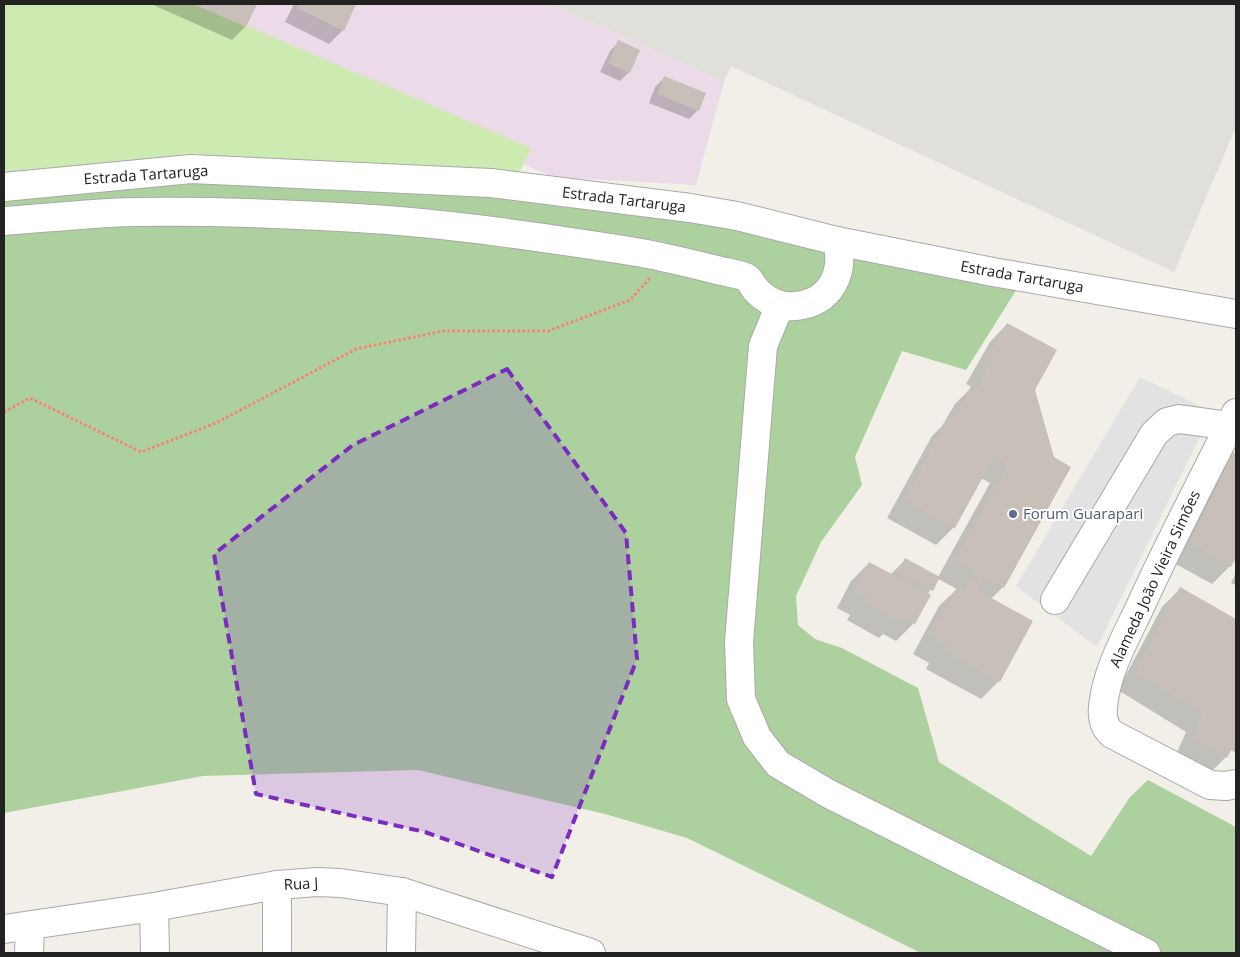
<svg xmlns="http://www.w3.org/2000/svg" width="1240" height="957" font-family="'Open Sans',sans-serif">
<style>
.industrial{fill:#ebdbe8}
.airport{fill:#e1dfda}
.grass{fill:#cdebb0}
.forest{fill:#add19e}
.parking{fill:#e2e2e2}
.shadow{fill:#0003}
.building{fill:#c7bfb8}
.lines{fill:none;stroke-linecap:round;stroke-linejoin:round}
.minor-casing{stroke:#a9a9a9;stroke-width:30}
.path{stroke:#fa8072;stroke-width:3;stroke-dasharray:2.5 2.5;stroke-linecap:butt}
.minor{stroke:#fff;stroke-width:28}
.marked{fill:#7b2cbf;fill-opacity:0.2;stroke:#7b2cbf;stroke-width:4;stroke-dasharray:10 6;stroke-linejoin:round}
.service-dot{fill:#5c6f8a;stroke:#fff;stroke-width:2}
.labels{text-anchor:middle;stroke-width:4;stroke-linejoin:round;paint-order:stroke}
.street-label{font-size:15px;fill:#222;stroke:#fff}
.service-label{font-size:15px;fill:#4e5e75;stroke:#fff;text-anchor:start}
</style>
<rect width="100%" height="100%" fill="#f2efe9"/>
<polygon class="industrial" points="183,4 552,4 724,82 696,185 554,177 457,137"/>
<polygon class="airport" points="552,4 1236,4 1236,127 1174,272 731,66 724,82"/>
<polygon class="grass" points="4,4 196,4 531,148 516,180 227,157 4,172"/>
<polygon class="forest" points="227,157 703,205 1032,265 966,370 902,351 855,457 862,485 821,542 796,596 798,625 815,639 842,648 918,688 939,762 1091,856 1130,797 1148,780 1236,827 1236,953 921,953 687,838 605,814 418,770 203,776 4,813 4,172"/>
<polygon class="parking" points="1140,377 1212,412 1097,647 1016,586"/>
<g class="shadow">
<polygon points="151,4 256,4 245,27 232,40"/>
<polygon points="294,4 355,4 343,30 329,44 285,22"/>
<polygon points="619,42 629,72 620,81 600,72 610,51"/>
<polygon points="664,78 698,110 689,119 649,103 655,87"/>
<polygon points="1007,324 1034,389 1003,587 991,599 1031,622 999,681 981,699 926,669 929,663 913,654 939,606 957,589 938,579 927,595 914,623 896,641 883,634 879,638 847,620 850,615 837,608 851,581 869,563 890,575 905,560 938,577 990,483 981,478 954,527 936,545 887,518 932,436 942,426 955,404 972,387 966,384 990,342"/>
<polygon points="1233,453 1236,455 1236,555 1230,566 1212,584 1172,562 1216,471"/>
<polygon points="1236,572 1236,585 1231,583"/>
<polygon points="1180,589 1236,620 1236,753 1230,749 1226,757 1208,775 1175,757 1186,732 1118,690 1162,607"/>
</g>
<g class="building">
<polygon points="193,4 257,4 246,27"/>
<polygon points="300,4 356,4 344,31 297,8"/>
<polygon points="618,40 640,50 630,73 608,63"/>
<polygon points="664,76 706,93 699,111 657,94"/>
<polygon points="1007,323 1057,350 1035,390 1054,457 1071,467 1004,588 984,577 977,590 1033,621 1000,682 943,650 946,645 930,635 957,587 964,591 975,571 955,560 1007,465 994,457 955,528 904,500 950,416 953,418 972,384 978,388 988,368 983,366"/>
<polygon points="1233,452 1236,453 1236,558 1231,567 1190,543"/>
<polygon points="905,558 940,577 933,591 898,572"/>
<polygon points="869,562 931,595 915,624 901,616 898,621 864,602 867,597 854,590"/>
<polygon points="1180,587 1236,619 1236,741 1227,758 1192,738 1203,713 1135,672"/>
</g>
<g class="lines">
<g class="minor-casing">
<g id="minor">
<polyline points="4,187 191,169 491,183 690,208 737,216 837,241 993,272 1236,314"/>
<path d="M4,221C47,218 91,213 134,212C219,211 303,214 387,220C466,226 546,238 624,250C658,255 688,263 721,271C729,273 741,274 747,278C750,280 753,286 755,289C765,300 780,308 795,306C831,303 845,273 837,241"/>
<polyline points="780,305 763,346 739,642 741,699 757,737 778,764 829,794 1146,953"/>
<path d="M1236,413C1204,477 1170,541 1140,607C1125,639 1107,670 1103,706C1102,716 1104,727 1112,734L1210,785L1226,786L1236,784"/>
<polyline points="1055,600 1154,434 1167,422 1179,419 1230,426"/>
<polyline points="154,907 155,953"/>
<polyline points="4,929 154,907 277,885 317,882 340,883 402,892 591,953"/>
<polyline points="29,953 30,926"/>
<polyline points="277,953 277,885"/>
<polyline points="401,953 402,892"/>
</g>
</g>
<polyline class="path" points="4,412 30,398 141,452 216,423 356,349 443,331 548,331 630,300 650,278"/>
<use href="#minor" class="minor"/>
</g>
<path class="marked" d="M507,369L626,533L637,659L552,877L425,832L256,794L214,554L353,445Z"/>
<circle class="service-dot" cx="1013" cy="514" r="5"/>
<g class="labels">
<g class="street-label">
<text transform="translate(146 175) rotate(-4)" y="5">Estrada Tartaruga</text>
<text transform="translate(624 200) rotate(7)" y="5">Estrada Tartaruga</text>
<text transform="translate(1022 277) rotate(10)" y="5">Estrada Tartaruga</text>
<text transform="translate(1155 579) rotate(-65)" y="5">Alameda João Vieira Simões</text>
<text transform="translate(301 884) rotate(-3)" y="5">Rua J</text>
</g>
<g class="service-label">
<text x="1023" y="519">Forum Guarapari</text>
</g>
</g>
<rect width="1240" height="957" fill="none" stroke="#222222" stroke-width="10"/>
</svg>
